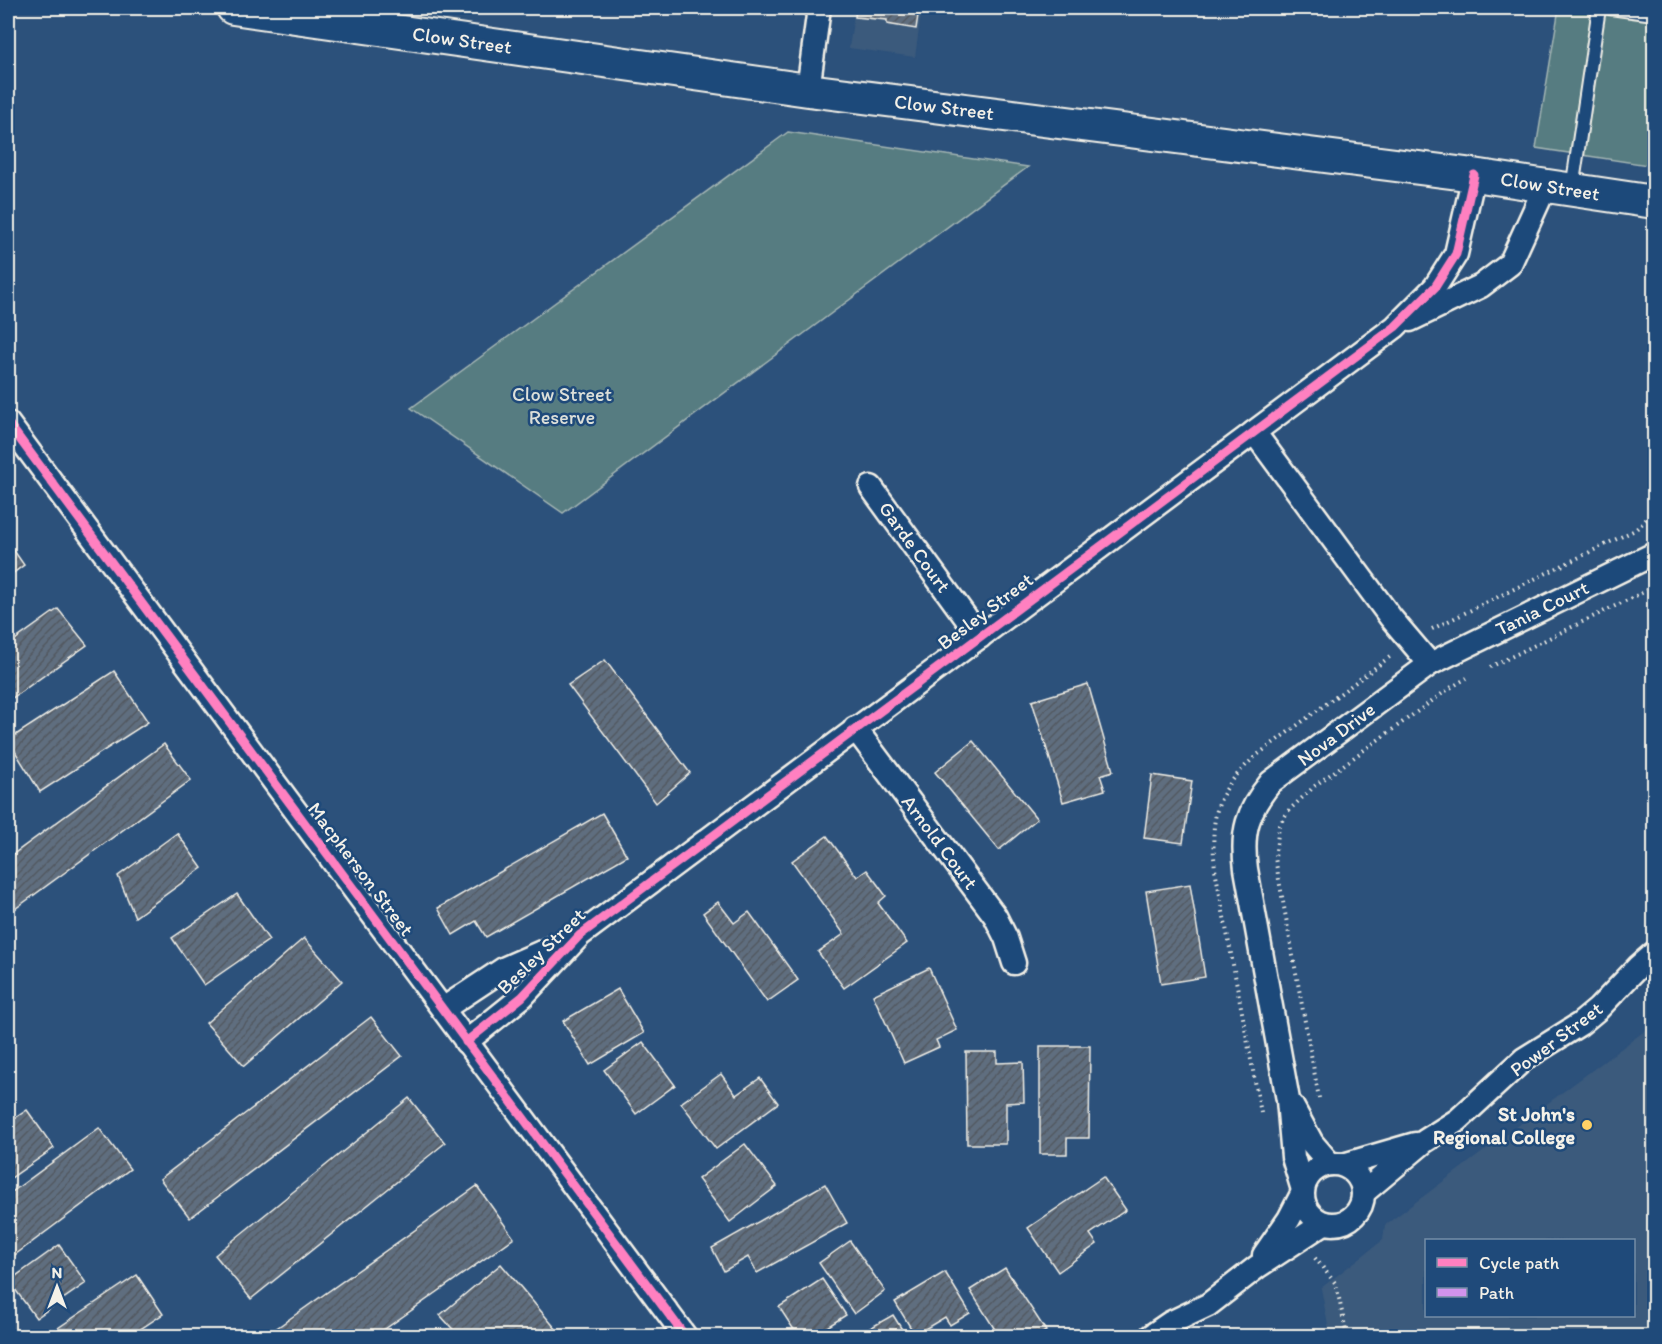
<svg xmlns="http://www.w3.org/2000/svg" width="1662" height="1344" font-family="Itim,sans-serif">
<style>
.built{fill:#3b5a7c;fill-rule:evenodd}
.green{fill:#567c81;stroke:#a5b6b4;stroke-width:1.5}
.building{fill:url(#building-hatch);stroke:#f4f1e8;stroke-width:1.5}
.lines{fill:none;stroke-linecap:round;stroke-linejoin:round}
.service-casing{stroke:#f4f1e8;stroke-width:16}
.minor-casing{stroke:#f4f1e8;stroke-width:27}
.secondary-casing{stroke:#f4f1e8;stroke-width:36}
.path{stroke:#f4f1e8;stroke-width:4;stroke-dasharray:1.5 4.5;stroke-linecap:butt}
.service{stroke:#1f4a7a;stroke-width:12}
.minor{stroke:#1f4a7a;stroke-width:22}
.secondary{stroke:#1f4a7a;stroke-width:32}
.quiet{stroke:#d193ec;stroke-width:8;stroke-dasharray:15 8;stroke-linecap:butt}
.cycleway-casing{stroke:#1f4a7a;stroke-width:13}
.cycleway{stroke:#ff80c0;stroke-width:9}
.poi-dot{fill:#ffd166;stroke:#1f4a7a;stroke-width:2}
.labels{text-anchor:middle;stroke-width:5;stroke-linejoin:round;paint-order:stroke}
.street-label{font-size:20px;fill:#f4f1e8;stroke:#1f4a7a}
.park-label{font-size:20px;fill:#dcdfd9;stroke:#1f4a7a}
.poi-label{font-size:20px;font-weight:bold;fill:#f4f1e8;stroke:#1f4a7a;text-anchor:end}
</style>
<defs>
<pattern id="building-hatch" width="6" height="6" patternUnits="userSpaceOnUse" patternTransform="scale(1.5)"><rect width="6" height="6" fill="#5f6e7f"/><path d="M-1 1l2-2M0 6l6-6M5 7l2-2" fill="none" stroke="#535960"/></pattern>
</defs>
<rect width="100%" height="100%" fill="#2c517b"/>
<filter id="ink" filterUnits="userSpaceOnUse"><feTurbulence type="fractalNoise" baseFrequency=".0167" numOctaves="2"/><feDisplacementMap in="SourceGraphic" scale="12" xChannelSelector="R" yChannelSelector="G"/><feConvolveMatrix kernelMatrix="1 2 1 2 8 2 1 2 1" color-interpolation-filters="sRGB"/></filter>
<g filter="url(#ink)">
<g class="built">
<polygon points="855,8 922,8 915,57 849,48"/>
<path d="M1654,1024V1336H1330L1321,1288L1383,1240L1385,1225ZM1426,1240H1634V1316H1426Z"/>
</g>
<g class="green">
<polygon points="1559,8 1654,8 1654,166 1536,148"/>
<polygon points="788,132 1028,167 563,513 411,408"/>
</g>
<g class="building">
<polygon points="856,8 919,8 916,29 887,24 887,20 855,17"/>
<polygon points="8,542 24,565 8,577"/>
<polygon points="58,609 87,645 8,701 8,645"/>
<polygon points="605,660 690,773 656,803 568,685"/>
<polygon points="114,671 148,722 40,792 8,740"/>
<polygon points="1088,684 1113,771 1100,775 1105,790 1063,802 1032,701"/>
<polygon points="973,741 1037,819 999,850 935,772"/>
<polygon points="164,744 191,780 8,914 8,858"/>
<polygon points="1152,775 1192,781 1183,843 1144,838"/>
<polygon points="602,813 627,856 486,937 476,921 453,935 438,908"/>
<polygon points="177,833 202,868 135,917 118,876"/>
<polygon points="827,836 857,877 867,870 886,896 878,903 907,943 844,988 818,952 844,934 792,861"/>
<polygon points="1190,884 1205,977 1161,984 1146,891"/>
<polygon points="237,894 269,940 204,985 172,938"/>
<polygon points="718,902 734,923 749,912 798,980 767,1002 703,913"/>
<polygon points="304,938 342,981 244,1066 206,1023"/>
<polygon points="929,968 957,1030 936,1040 939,1047 904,1063 873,995"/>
<polygon points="618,989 644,1033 590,1065 563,1021"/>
<polygon points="371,1017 402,1056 190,1218 160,1179"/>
<polygon points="643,1042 675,1085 636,1114 604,1070"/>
<polygon points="1040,1046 1090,1046 1089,1138 1067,1138 1067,1154 1040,1154"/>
<polygon points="966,1052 997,1052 997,1063 1023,1062 1024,1102 1006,1103 1006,1144 967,1144"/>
<polygon points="721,1074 736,1095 760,1078 778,1103 716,1149 681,1103"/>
<polygon points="409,1098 445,1143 251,1299 215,1255"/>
<polygon points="27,1110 54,1148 8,1180 8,1123"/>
<polygon points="99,1128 130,1169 8,1260 8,1195"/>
<polygon points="745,1144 777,1186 730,1222 698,1179"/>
<polygon points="1103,1177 1126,1210 1090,1234 1097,1244 1058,1272 1028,1228"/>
<polygon points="825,1184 847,1223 757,1273 748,1257 724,1271 712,1248"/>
<polygon points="477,1186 514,1238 375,1336 275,1336 271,1332"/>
<polygon points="850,1241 885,1291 854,1314 819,1263"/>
<polygon points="59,1245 86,1283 36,1318 9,1281"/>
<polygon points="501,1264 562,1336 459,1336 440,1315"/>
<polygon points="1005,1268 1046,1331 1037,1336 999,1336 970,1290"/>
<polygon points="945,1272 970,1313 950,1325 945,1317 915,1335 895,1302"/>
<polygon points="137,1275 163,1314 130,1336 46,1336"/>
<polygon points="822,1279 846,1315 813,1336 798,1336 779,1307"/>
<polygon points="893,1315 906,1336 856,1336"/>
</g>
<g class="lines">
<g class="service-casing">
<g id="service">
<polyline points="1610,8 1654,14"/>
<polyline points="1572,189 1599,8"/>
</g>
</g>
<g class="minor-casing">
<g id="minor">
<polyline points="808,90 819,8"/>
<polyline points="1410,320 1481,286 1510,264 1546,185"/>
<polyline points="8,423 685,1336"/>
<path d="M1254,432L1391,618L1430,664L1271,782C1247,811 1241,832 1246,869L1288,1100L1293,1157L1303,1190"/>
<polyline points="871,487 980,637"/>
<polyline points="1430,664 1654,554"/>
<polyline points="855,728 995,916 1006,938 1014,963"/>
<polyline points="443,1009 505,968 571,939"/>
<polyline points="466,1042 522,997 580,935 1395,327 1435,287 1456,254 1474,175"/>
<polyline points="1292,1106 1312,1143 1330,1164"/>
<circle cx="1333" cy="1194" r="30"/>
<polyline points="1343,1165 1415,1144"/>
<polyline points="1363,1193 1425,1141 1458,1120 1524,1059 1580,1024 1598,1009 1638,967 1654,953"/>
<polyline points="1264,1255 1289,1219 1302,1194"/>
<polyline points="1151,1336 1170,1323 1208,1305 1257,1267 1324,1223"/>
</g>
</g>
<g class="secondary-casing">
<polyline id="secondary" points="233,8 808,90 1474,175 1654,202"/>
</g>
<g class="path">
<polyline points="1432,629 1635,530 1644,522 1654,509"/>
<polyline points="1490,667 1654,587"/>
<polyline points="1319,1098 1275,858 1279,826 1288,811 1317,784 1450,688 1467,678"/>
<path d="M1261,1113L1215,869C1210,815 1215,792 1257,755L1391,656"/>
<polyline points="1315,1258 1336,1284 1347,1336"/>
</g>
<use href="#service" class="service"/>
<use href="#minor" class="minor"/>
<use href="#secondary" class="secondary"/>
<polyline class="quiet" points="1627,10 1628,8"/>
<g class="cycleway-casing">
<g id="cycleway">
<polyline points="8,423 685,1336"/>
<polyline points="466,1042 522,997 580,935 1395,327 1435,287 1456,254 1474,175"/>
</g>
</g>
<use href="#cycleway" class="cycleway"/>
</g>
</g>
<circle class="poi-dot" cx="1587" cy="1125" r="6"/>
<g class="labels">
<g class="street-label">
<text transform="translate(462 40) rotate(8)" y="7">Clow Street</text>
<text transform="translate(944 107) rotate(7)" y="7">Clow Street</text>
<text transform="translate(1550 186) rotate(9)" y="7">Clow Street</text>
<text transform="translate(915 547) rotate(54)" y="7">Garde Court</text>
<text transform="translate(1542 608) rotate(-26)" y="7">Tania Court</text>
<text transform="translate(985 611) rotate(-37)" y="7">Besley Street</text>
<text transform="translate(1336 734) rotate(-37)" y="7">Nova Drive</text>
<text transform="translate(940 842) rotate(53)" y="7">Arnold Court</text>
<text transform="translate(361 869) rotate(53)" y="7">Macpherson Street</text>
<text transform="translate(541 951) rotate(-44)" y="7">Besley Street</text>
<text transform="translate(1556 1039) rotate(-37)" y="7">Power Street</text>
</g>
<g class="park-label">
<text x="562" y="401">Clow Street<tspan x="562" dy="23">Reserve</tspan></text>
</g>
<g class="poi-label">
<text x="1575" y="1121">St John's<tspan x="1575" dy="23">Regional College</tspan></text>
</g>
</g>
<rect width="1662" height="1344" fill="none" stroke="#1f4a7a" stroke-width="30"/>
<rect x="15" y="15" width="1632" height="1314" fill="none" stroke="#f4f1e8" stroke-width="2" filter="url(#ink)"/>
<rect x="1425" y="1239" width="210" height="78" fill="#1f4a7a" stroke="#748da6" stroke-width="1.5"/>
<rect x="1437" y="1258" width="30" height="9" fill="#ff80c0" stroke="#748da6" stroke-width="1.5"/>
<text x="1479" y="1269" font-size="18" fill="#f4f1e8">Cycle path</text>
<rect x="1437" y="1288" width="30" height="9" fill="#d193ec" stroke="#748da6" stroke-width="1.5"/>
<text x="1479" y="1299" font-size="18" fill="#f4f1e8">Path</text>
<g transform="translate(57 1287)" stroke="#1f4a7a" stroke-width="4.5" paint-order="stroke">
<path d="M0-4.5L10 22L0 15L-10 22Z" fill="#f4f1e8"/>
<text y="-9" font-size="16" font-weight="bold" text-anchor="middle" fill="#f4f1e8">N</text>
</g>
</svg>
